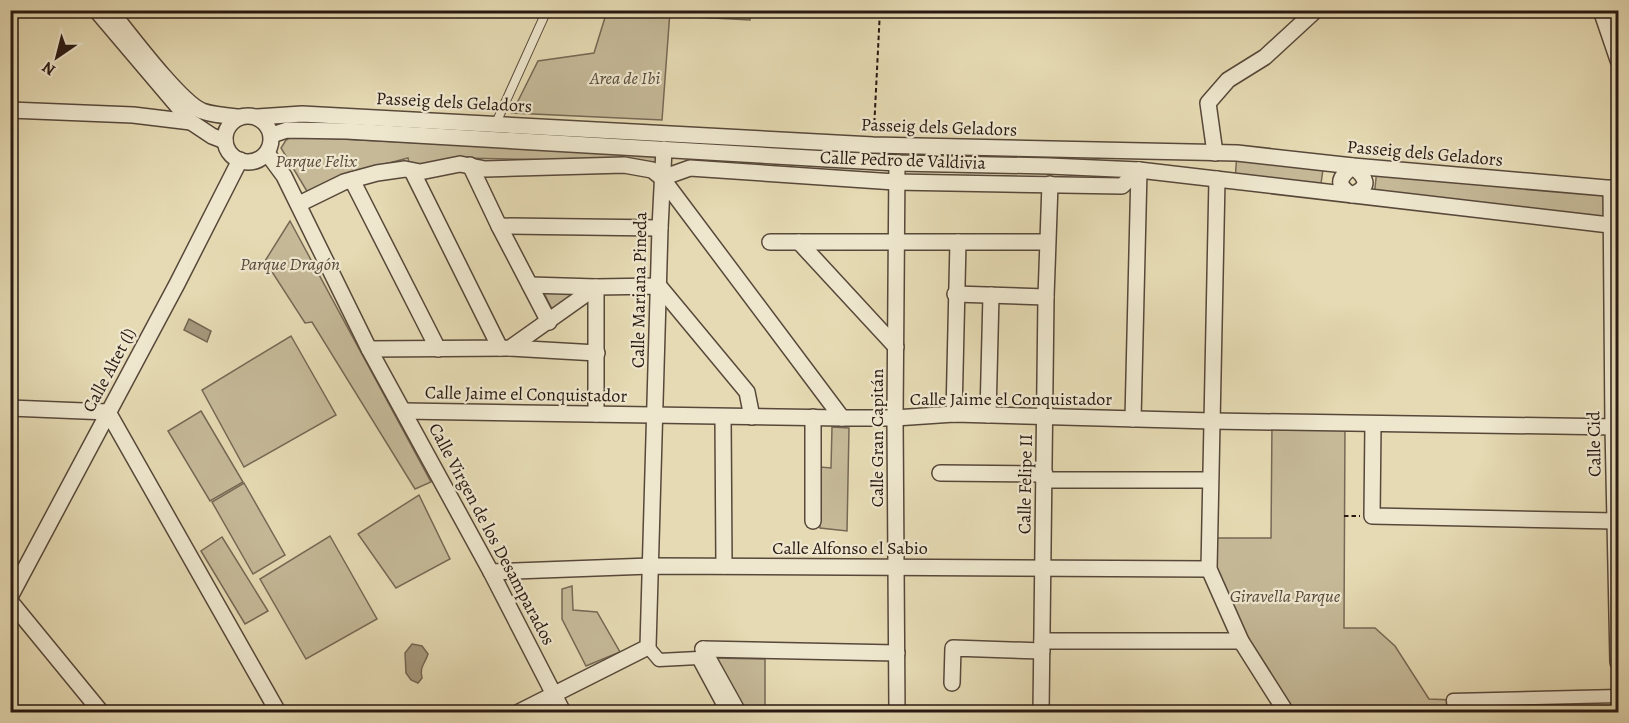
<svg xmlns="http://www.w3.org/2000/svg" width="1629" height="723" font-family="Alegreya,serif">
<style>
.green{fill:#c5b998;stroke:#766855;stroke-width:1.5}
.water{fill:#a5987c;stroke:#736552;stroke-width:1.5}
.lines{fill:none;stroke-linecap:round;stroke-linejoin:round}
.service-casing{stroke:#57483a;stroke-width:10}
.pedestrian-casing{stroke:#57483a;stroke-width:15}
.minor-casing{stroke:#57483a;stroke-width:18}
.path{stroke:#281812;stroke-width:2;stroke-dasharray:4.5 3;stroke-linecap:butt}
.service{stroke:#eee7ce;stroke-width:8}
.pedestrian{stroke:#eee7ce;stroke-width:12}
.minor{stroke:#eee7ce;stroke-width:15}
.labels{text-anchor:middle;stroke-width:4.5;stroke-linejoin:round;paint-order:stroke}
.park-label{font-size:18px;font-style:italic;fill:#57483a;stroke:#eee7ce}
.street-label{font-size:18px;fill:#281812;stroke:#eee7ce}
</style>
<rect width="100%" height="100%" fill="#e5dab3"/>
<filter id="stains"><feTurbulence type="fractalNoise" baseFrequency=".00333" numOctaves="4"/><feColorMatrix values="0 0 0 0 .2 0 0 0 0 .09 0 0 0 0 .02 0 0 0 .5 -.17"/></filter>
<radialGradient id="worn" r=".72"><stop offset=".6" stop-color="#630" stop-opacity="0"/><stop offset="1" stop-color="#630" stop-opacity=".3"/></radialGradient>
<g class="green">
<polygon points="607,11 670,11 662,120 512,113 538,61 594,53"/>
<polygon points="677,11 750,11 750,20 676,16"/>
<polygon points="291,137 321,138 659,155 658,162 461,158 418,167 409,163 408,158 348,174 308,193 281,148 286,140"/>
<polygon points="1237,153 1324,163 1320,190 1235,180"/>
<polygon points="1377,169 1611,188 1611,225 1374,197"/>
<polygon points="290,221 431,482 415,489 312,322 305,323 265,261"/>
<polygon points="580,290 553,311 543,291"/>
<polygon points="291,336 336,415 244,467 202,390"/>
<polygon points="201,411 243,482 210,501 168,431"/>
<polygon points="1272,422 1345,423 1344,628 1375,628 1395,646 1429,699 1453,700 1454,712 1286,712 1209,569 1209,538 1271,538"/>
<polygon points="832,427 849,428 847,531 820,528 821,467 831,468"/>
<polygon points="244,483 285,555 253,574 212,502"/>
<polygon points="419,495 450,559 396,588 358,534"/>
<polygon points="330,536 377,619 306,659 260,579"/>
<polygon points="222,537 268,611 245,624 201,551"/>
<polygon points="572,586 573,610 597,612 620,652 586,666 562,619 562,589"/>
<polygon points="710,658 765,659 765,712 738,712"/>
</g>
<g class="water">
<polygon points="189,319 211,331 207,342 184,330"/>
<path d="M412,644L422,646L428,654C425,664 419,667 422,678L418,683L411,680L406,673L405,653Z"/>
</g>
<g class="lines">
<g class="service-casing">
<polyline id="service" points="496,123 547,10"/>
</g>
<g class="pedestrian-casing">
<g id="pedestrian">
<polyline points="648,647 659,660 698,658 727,712"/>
<polyline points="1454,712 1453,700 1618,696"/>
</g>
</g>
<g class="minor-casing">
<g id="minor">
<polyline points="96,10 191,122 212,136 225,141"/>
<path d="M110,10C128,32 179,101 202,111C213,115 227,116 239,117"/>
<polyline points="1601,10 1618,60"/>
<polyline points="10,110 133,115 191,122"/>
<circle cx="248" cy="139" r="23"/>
<polyline points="257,117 302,114 873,145 1237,153 1353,166 1618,189"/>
<polyline points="272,135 287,130 347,131 897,163 1049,166 1139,170 1618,226"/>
<polyline points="267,153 284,176 369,349 491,572 563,712"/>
<polyline points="1215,153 1208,103 1228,80 1265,57 1316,10"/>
<polyline points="470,165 499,226 549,322"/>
<path d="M1353,166C1366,178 1372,186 1352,195C1334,184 1340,177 1353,166Z"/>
<polyline points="412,171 500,348"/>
<polyline points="662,178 690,168 895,182 1122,186 1139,170"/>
<polyline points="1217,179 1209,569 1241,641 1286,712"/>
<polyline points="352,180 438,349"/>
<polyline points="1611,188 1613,427 1618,662"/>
<polyline points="299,204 344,182 377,173 405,169 420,172 460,164 485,169 624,165 652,170 662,178 842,418"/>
<polyline points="499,226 660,228"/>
<polyline points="770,242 1047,242"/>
<polyline points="799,242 896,347"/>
<polyline points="530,285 596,287 596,414"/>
<polyline points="955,294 1046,297"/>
<polyline points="510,348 597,353"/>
<polyline points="369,349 510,348 596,287 659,286 747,392 752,417"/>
<polyline points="10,408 108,412 278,712"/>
<polyline points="404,411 842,418 895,418 954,414 1212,421 1618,427"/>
<polyline points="954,414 958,242"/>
<polyline points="988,415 991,295"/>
<polyline points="723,417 724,566"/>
<polyline points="1133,419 1139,170"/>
<polyline points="1373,424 1372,516 1615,521"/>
<polyline points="940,473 1045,474"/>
<polyline points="1044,480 1210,480"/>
<polyline points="813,521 813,417"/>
<polyline points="491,572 650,566 1209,569"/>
<polyline points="10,597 177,284 240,160"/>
<polyline points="10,601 101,712"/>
<polyline points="1042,641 1241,641"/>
<polyline points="703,649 897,653"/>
<polyline points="703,649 738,712"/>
<polyline points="952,683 953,648 1042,651"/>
<polyline points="519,712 648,647 660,228 664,149"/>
<polyline points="897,712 895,418 897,163"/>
<polyline points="1041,712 1046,297 1050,184"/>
</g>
</g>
<g class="path">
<polyline points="874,130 880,10"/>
<polyline points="1344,516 1360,516"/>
</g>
<use href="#service" class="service"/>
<use href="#pedestrian" class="pedestrian"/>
<use href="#minor" class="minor"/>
</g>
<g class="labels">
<g class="park-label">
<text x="625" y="84">Area de Ibi</text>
<text x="316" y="167">Parque Felix</text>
<text x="290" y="270">Parque Dragón</text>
<text x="1285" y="602">Giravella Parque</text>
</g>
<g class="street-label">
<text transform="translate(454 102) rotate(3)" y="6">Passeig dels Geladors</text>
<text transform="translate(939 127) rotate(2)" y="6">Passeig dels Geladors</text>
<text transform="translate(1425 153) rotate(5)" y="6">Passeig dels Geladors</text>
<text transform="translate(903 160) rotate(2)" y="6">Calle Pedro de Valdivia</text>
<text transform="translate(639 290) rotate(-89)" y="6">Calle Mariana Pineda</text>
<text transform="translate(109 370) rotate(-62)" y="6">Calle Altet (l)</text>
<text transform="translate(526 394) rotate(1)" y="6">Calle Jaime el Conquistador</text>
<text x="1011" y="405">Calle Jaime el Conquistador</text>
<text transform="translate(877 438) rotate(-90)" y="6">Calle Gran Capitán</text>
<text transform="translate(1594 444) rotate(-91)" y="6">Calle Cid</text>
<text transform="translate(1025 484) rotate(-89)" y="6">Calle Felipe II</text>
<text transform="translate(492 534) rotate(62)" y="6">Calle Virgen de los Desamparados</text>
<text x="850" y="554">Calle Alfonso el Sabio</text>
</g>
</g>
<rect width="1629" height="723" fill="none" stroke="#e5dab3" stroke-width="36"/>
<rect x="12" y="12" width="1605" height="699" fill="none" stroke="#281812" stroke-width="3"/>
<rect x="18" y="18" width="1593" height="687" fill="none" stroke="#281812" stroke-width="1.5"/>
<g transform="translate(57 57) rotate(215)" stroke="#eee7ce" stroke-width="4.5" paint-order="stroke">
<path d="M0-4.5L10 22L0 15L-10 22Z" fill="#281812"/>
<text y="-9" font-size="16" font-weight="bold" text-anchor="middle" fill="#281812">N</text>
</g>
<rect width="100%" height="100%" filter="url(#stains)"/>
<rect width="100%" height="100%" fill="url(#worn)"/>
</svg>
